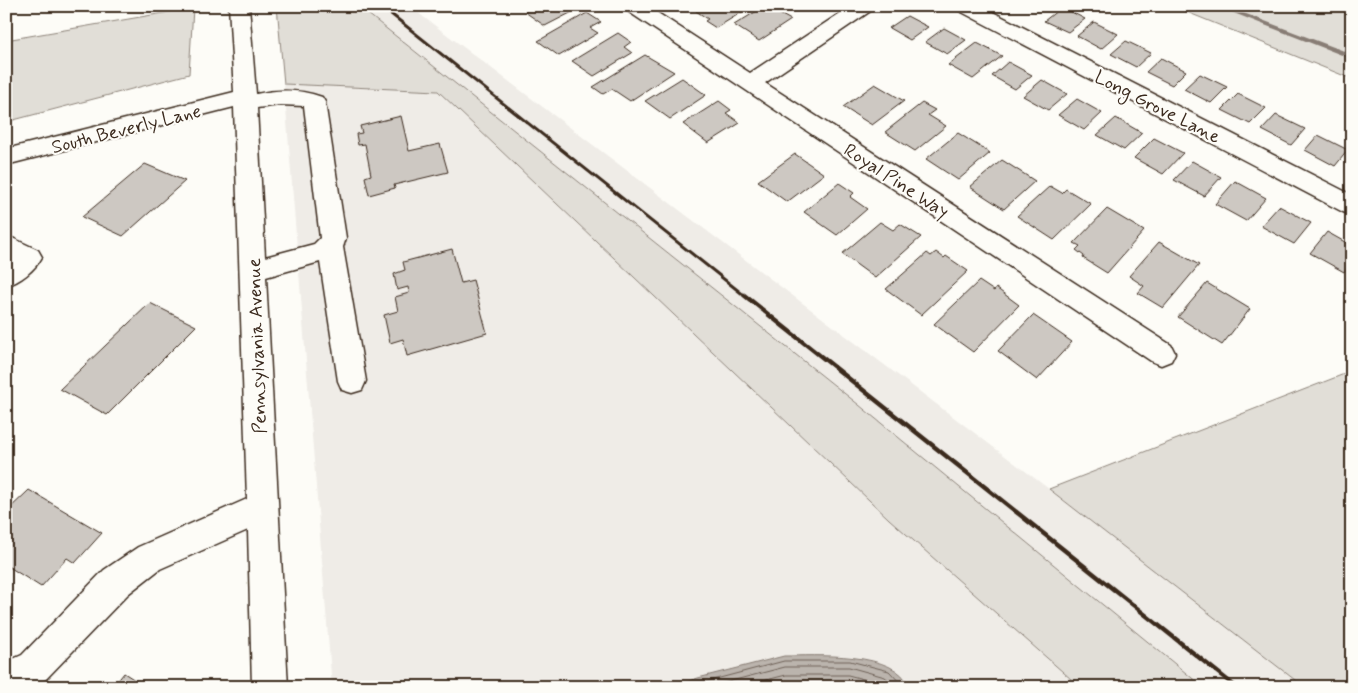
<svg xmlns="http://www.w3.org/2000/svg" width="1358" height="693" font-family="Mynerve,sans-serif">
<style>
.built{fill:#efece7}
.green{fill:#e1ded7;stroke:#8e847a}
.water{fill:#bbb4ad;stroke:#887d74}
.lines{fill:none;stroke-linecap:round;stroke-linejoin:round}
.shore{stroke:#6e6157;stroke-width:1}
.stream{fill:#887d74;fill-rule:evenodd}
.building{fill:#cdc8c2;stroke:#3b2a1e}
.minor-casing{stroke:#3b2a1e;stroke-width:3}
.minor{fill:#fdfcf7;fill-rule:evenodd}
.rail-far1{stroke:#3b2a1e;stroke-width:3}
.rail{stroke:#3b2a1e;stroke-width:4.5}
.labels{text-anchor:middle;stroke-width:4.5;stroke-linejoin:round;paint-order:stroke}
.street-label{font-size:19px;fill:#3b2a1e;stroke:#fdfcf7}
</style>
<rect width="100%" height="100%" fill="#fdfcf7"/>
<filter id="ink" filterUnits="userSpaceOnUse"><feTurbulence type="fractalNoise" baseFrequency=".02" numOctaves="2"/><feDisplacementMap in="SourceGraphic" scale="10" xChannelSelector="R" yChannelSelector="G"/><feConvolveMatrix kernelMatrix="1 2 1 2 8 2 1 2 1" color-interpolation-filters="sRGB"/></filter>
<g filter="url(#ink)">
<g class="built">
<polygon points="358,6 409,6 1049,489 1304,687 1203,687 859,405"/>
<polygon points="284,84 438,91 889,519 1080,687 332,687"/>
</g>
<g class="green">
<polygon points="277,6 358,6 859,405 1203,687 1080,687 889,519 438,91 284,84"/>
<polygon points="1172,6 1352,6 1352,79"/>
<polygon points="193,8 189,74 6,122 6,40"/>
<polygon points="1352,371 1352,687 1304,687 1049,489"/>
</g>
<path class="water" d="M784,656C814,656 898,650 909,687H671L698,678Z"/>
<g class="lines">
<g class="shore">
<polyline points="686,687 784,661 850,661 889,671 904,687"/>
<polyline points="708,687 785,667 849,667 885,677 897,687"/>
<polyline points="739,687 786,675 848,675 882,684 885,687"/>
</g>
<polygon class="stream" points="1216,6 1225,6 1352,54 1352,59"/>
</g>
<g class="building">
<polygon points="535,6 578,6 580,8 545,26 525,12"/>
<polygon points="704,6 743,6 747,9 716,28 705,21 708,19 696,11"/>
<polygon points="765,6 791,20 759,41 734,25"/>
<polygon points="1062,7 1085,19 1068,32 1044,21"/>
<polygon points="587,13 601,22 590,28 598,33 559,56 538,41"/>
<polygon points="907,16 928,27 910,40 889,28"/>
<polygon points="1094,22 1118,34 1101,49 1077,36"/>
<polygon points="944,28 966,40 947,54 925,42"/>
<polygon points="618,33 631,42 624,47 632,53 594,76 572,61"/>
<polygon points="1126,41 1151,53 1136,67 1111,54"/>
<polygon points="977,43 1002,56 973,79 948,65"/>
<polygon points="645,55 674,72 630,101 612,89 603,94 593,87"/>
<polygon points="1161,58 1186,71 1172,85 1146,72"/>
<polygon points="1008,62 1032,75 1015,89 992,76"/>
<polygon points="1200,74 1227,87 1211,103 1184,89"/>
<polygon points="682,78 706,95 670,119 645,101"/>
<polygon points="1042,80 1067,94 1048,110 1023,96"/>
<polygon points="875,84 904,101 872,125 843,107"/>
<polygon points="1238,94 1266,108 1250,124 1222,110"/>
<polygon points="1077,99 1102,113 1084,130 1058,115"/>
<polygon points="719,101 731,110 726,113 740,123 708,143 683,124"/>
<polygon points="922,103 935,110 928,115 946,126 915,151 885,132"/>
<polygon points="1276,115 1305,129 1291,145 1262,130"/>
<polygon points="401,116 409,151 440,144 448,172 394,185 395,188 369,195 365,177 371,175 365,144 358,145 356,134 362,133 360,126"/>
<polygon points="1116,118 1142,133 1124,150 1097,135"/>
<polygon points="958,133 990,153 958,180 926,159"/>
<polygon points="1318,135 1348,150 1335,166 1305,150"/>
<polygon points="1154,138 1183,153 1163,174 1134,158"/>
<polygon points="795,154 824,174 787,202 758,181"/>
<polygon points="1002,160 1035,181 1004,209 970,187"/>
<polygon points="1192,161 1221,177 1204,196 1174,180"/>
<polygon points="145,164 185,181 123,236 82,217"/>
<polygon points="1235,181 1266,198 1246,221 1215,204"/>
<polygon points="839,183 854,193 850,197 867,209 837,235 804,212"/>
<polygon points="1050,186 1062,193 1066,189 1091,204 1054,240 1017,216"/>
<polygon points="1279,206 1311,223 1294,244 1261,226"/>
<polygon points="1107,209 1144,231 1107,273 1083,258 1084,256 1076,250 1080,246 1074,243"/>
<polygon points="880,222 893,230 900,224 921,237 875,278 842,254"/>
<polygon points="1327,232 1352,246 1352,262 1344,272 1310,253"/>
<polygon points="1159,242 1199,265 1163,308 1138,293 1144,286 1129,276"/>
<polygon points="452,249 461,283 473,280 487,333 407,356 403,339 390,343 384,315 398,311 395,297 409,293 408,287 397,290 394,274 405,270 403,262"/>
<polygon points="936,252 944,258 946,256 968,271 921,315 886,289 927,253 931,256"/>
<polygon points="979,281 994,291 996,288 1019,305 973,352 934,324"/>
<polygon points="1207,283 1250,309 1222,345 1178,317"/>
<polygon points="150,303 196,326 107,415 60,389"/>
<polygon points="1033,315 1072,342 1037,380 998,351"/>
<polygon points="29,490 102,533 75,563 67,558 41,587 6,565 6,512"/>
<polygon points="124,673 146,687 113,687"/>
</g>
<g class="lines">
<g class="minor-casing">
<g id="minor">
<path d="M229,6H249L256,94C279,89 299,89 322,97L325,102L346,238L343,247L366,381L362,390L352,393L342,390L338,381L320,262L266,277L288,687H252L248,530L160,569L128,594L46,679L32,687H6V662L22,655L104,570L138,547L247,499L234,107L6,165V149L234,92ZM280,105L304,106L320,238L314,244L265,257L257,108Z"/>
<polygon points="623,6 647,6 750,73 851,6 875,6 872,10 765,83 1171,345 1175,353 1171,361 1161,365 1151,361 626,10"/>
<polygon points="955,6 981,6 1352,195 1352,215 1343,212 958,10"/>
<path d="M6,235L38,250L42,257C35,270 20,282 6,286V261L9,258L6,257Z"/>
</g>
</g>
<use href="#minor" class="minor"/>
<polyline class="rail-far1" points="381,6 745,296"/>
<polyline class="rail" points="744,295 1236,687"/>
</g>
</g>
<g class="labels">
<g class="street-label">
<text transform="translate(1158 106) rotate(27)" y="7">Long Grove Lane</text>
<text transform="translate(126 128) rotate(-14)" y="7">South Beverly Lane</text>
<text transform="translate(897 180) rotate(33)" y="7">Royal Pine Way</text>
<text transform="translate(256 346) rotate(-92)" y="7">Pennsylvania Avenue</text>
</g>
</g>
<rect width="1358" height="693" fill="none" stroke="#fdfcf7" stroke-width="25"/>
<rect x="12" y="12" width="1333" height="668" fill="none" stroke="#3b2a1e" stroke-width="2" filter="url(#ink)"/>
</svg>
